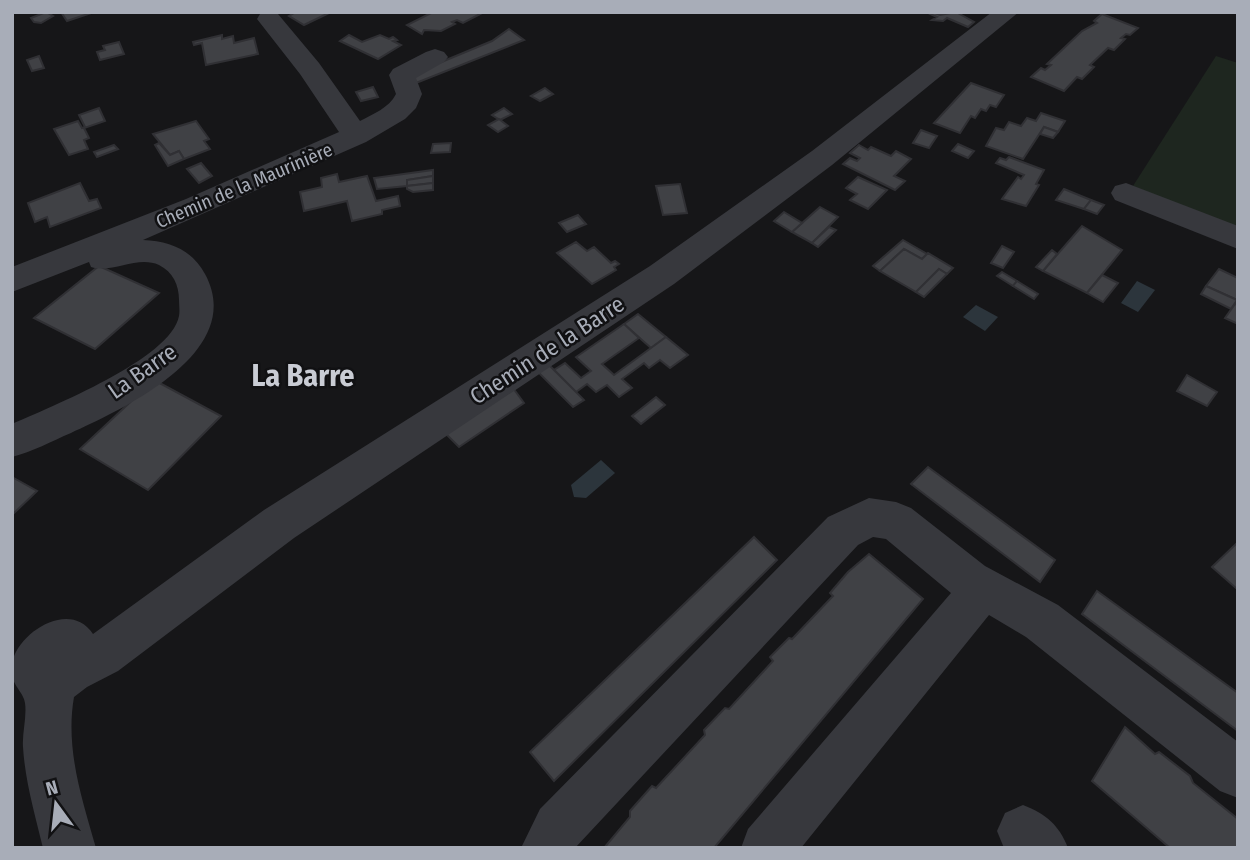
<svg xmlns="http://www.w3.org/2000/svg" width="1250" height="860" font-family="'Fira Sans Condensed',sans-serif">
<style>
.green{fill:#1e261f}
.water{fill:#2c353c}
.building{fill:#404145;stroke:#303034;stroke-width:2}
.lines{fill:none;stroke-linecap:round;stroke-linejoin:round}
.minor{fill:#37383d;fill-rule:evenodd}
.labels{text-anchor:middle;stroke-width:5;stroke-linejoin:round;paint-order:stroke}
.far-street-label{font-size:19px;fill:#a8adb8;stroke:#111113}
.street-label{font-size:23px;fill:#a8adb8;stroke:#111113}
.district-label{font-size:30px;font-weight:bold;fill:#c9ccd4;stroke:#111113}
</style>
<rect width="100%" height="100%" fill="#161618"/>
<polygon class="green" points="1216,56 1238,63 1238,228 1133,186"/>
<g class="water">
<polygon points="1137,281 1155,290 1138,312 1121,303"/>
<polygon points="976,305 998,317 985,331 963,317"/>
<polygon points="601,460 615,473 586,498 574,497 571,485"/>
</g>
<g class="building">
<polygon points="46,12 53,16 41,23 34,22 31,18"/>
<polygon points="61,12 94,12 67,21"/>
<polygon points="296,12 331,12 304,25 289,16"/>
<polygon points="433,12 484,12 463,23 457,20 452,22 455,24 441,31 424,30 422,34 407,25"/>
<polygon points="932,12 940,15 956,12 974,22 968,27 947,18 943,21 932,20 937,17 930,14"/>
<polygon points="1102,14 1138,28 1130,35 1126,34 1121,38 1125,39 1114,50 1108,48 1090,65 1094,67 1082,79 1077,77 1064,91 1031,77 1041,68 1045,70 1051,65 1047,64 1082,31 1097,23 1094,21"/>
<polygon points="509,29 524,40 416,83 410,75 492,41"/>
<polygon points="222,35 222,39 233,36 234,43 254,38 258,54 206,65 202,43 194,45 193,42"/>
<polygon points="349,35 362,42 380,35 389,39 393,37 397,40 393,41 401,45 378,59 340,41"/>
<polygon points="119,42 124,54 100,60 97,52 105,50 103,46"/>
<polygon points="39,56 44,68 32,71 27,60"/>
<polygon points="971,83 1004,95 996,107 990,105 986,111 981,109 975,118 971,116 960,133 934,123"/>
<polygon points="373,87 378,97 361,101 356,92"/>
<polygon points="545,88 553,94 540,101 531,96"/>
<polygon points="99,108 105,121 84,128 89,138 84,140 88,149 69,155 54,129 78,121 82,128 85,127 79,115"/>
<polygon points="504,108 512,114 500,120 492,115"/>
<polygon points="1041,113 1065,121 1058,132 1044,127 1023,159 986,146 996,128 1004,130 1009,122 1021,126 1027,118 1036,121"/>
<polygon points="499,119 508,126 498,132 488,125"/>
<polygon points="196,121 209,139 204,141 210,149 184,159 179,151 170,155 153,134"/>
<polygon points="1044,127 1058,132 1053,138 1040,134"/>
<polygon points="921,130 937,136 929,148 913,143"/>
<polygon points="159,143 170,155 179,151 184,159 168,166 155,145"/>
<polygon points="451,143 450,152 431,153 433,144"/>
<polygon points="958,144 974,151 968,158 952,151"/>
<polygon points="114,145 118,149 97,157 94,152"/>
<polygon points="859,145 868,150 871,147 891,156 896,151 911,159 894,176 905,181 895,190 843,164 850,158 857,161 860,158 850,153"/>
<polygon points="1009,157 1044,170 1036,184 1039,185 1026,206 1002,199 1018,177 1021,179 1024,175 996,163 1000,158 1006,160"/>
<polygon points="201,163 212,176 199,183 187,169"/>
<polygon points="433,170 433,176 407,180 407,186 377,189 374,178"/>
<polygon points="337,174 339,182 367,176 376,201 398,196 400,206 382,210 382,214 352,221 347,201 304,211 300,192 322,187 321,178"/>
<polygon points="433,176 433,183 407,186 407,180"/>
<polygon points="858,177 887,190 868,209 850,200 857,194 846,188"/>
<polygon points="80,183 89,201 97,199 101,208 50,227 47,217 35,222 28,203"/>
<polygon points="433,183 433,190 413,192 407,189 407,186"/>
<polygon points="680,184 687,213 663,215 656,186"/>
<polygon points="1064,189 1091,200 1084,209 1056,200"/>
<polygon points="1091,200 1104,205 1097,214 1084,209"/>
<polygon points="820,207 838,217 812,243 792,232"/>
<polygon points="784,212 802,223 792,232 774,221"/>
<polygon points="578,215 586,224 567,232 559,223"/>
<polygon points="1082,226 1122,250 1087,293 1043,271"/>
<polygon points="829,227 836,230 818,247 812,243"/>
<polygon points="903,240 927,254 922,259 904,249 880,271 873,266"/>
<polygon points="576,242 587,251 594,247 611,263 615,261 619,264 614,267 616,270 592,284 557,253"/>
<polygon points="1002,246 1014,252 1003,268 991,263"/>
<polygon points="904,249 922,259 928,253 953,268 947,274 939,269 916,292 880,271"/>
<polygon points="1052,250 1057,254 1043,271 1036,267"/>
<polygon points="99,266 159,293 95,349 34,318"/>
<polygon points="939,269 947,274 924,297 916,292"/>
<polygon points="1219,269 1238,278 1237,300 1206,286"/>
<polygon points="1002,272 1017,281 1013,286 997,276"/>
<polygon points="1102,275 1118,283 1103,302 1087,293"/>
<polygon points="1017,281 1038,294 1034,299 1013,286"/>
<polygon points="1206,286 1237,300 1231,309 1201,294"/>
<polygon points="1235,304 1238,305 1238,324 1225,318"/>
<polygon points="638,314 666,337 651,348 624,324"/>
<polygon points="624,324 639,338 602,364 614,375 666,337 688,355 670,368 660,360 649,368 644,363 622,379 632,388 619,397 607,385 596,392 587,384 576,392 554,370 565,363 581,378 591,371 576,357"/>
<polygon points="549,365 584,400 573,407 538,372"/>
<polygon points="1187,375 1217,392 1207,406 1177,391"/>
<polygon points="154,380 221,416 148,490 80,449"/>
<polygon points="513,388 524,403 459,447 444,432"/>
<polygon points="656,397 665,405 641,424 632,416"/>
<polygon points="928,467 1055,560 1040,582 911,484"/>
<polygon points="12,477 37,491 12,515"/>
<polygon points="754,537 777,560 554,781 530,752"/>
<polygon points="1238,542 1238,588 1237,589 1212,567"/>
<polygon points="869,554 923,599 714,848 604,848 630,817 630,811 652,786 656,788 705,735 704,730 725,708 729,709 773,661 770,657 789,638 792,639 833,596 830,593 848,572"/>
<polygon points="1097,591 1238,693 1238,731 1082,614"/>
<polygon points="1125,727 1155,754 1159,752 1190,776 1193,783 1238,819 1238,848 1170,848 1092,781"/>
</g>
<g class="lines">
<g class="minor">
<path d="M271,12L278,14L319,63L360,121C373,114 389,108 396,94L389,75L393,69L426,52L435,49L444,52L448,57L444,62L416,78L422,94L416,108L405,119L366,142L143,240C170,241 192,250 205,274C247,351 126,408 71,433C52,441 32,452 12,457V424C50,407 171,359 179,316C180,311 179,305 179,300C179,285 173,272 159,265C137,255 113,274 91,267L89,262L12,292V267L186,199L339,132L300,74L257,19L260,14Z"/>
<path d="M992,12H1019L832,165L674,284L294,538L118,671L87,687L74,697C65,749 82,799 96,848H43C35,815 25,781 23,747C22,733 27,717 25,703C23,689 6,683 13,659C22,630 71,600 93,634L264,510L650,266L812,151Z"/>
<polygon points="1126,183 1238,226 1238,249 1115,200 1111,193 1115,186"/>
<polygon points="869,498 896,502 911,508 985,566 1058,605 1238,742 1238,798 1220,791 1026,637 989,615 801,848 741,848 748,829 951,593 886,539 873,537 858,545 575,848 521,848 540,809 828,517"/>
<path d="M1023,805C1046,814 1059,825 1068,848H1004L997,831L1005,813Z"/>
</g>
</g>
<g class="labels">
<g class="far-street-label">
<text transform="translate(244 185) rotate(-23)" y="7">Chemin de la Maurinière</text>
</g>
<g class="street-label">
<text transform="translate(547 350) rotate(-33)" y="8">Chemin de la Barre</text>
<text transform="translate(142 371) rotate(-35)" y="8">La Barre</text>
</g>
<g class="district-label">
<text x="303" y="386">La Barre</text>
</g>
</g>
<rect width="1250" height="860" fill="none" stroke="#a8adb8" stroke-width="28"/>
<g transform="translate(56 804) rotate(345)" stroke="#111113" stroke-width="5" paint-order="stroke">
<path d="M0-5L12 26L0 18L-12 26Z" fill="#a8adb8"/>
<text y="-10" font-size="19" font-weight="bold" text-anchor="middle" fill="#a8adb8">N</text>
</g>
</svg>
